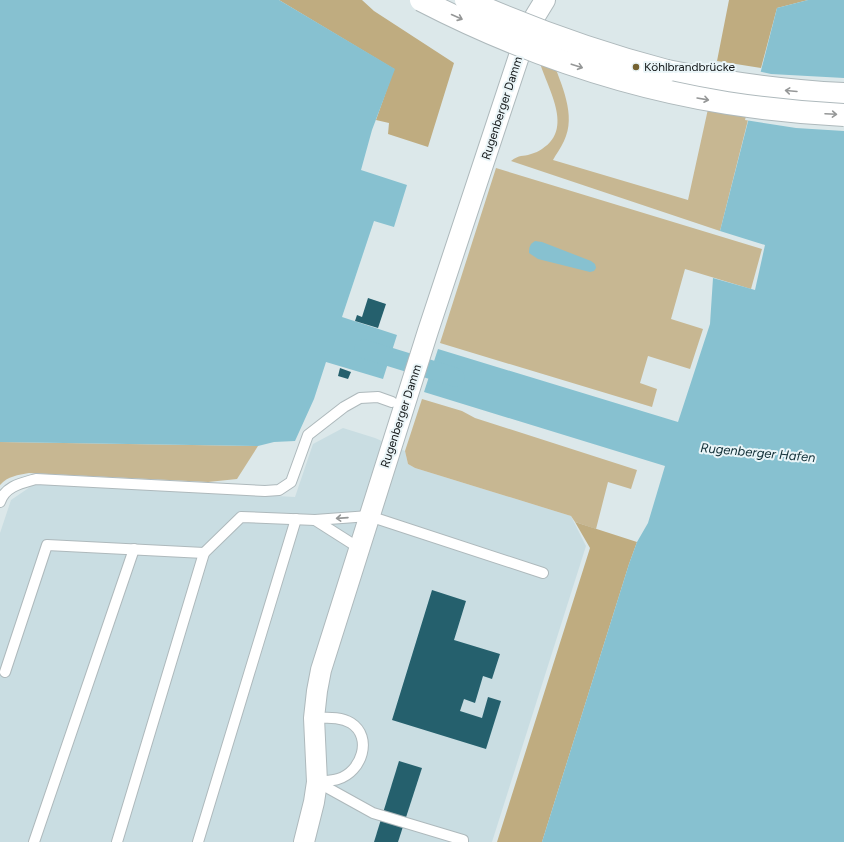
<svg xmlns="http://www.w3.org/2000/svg" width="844" height="842" font-family="Figtree,sans-serif">
<style>
.built{fill:#c9dde2}
.green{fill:#c7b792}
.forest{fill:#bfac80}
.water{fill:#87c1d0}
.pier{fill:#dce8ea}
.lines{fill:none;stroke-linecap:round;stroke-linejoin:round}
.canal{stroke:#87c1d0;stroke-width:19}
.building{fill:#25606d}
.service-casing{stroke:#aeb9bc;stroke-width:12}
.minor-casing{stroke:#aeb9bc;stroke-width:22}
.primary-casing{stroke:#aeb9bc;stroke-width:24}
.service{stroke:#fff;stroke-width:10}
.minor{stroke:#fff;stroke-width:20}
.primary{stroke:#fff;stroke-width:22}
.primary-bridge-casing{stroke:#aeb9bc;stroke-width:24;stroke-linecap:butt}
.primary-bridge{stroke:#fff;stroke-width:22}
.oneway{stroke:#959797}
.poi-dot{fill:#756231;stroke:#eaf5f8;stroke-width:1.5}
.labels{text-anchor:middle;stroke-width:4;stroke-linejoin:round;paint-order:stroke}
.poi-label{font-size:12px;fill:#131718;stroke:#eaf5f8;text-anchor:start}
.street-label{font-size:12px;fill:#131718;stroke:#eaf5f8}
.water-label{font-size:13px;font-style:italic;fill:#102e35;stroke:#eaf5f8}
</style>
<rect width="100%" height="100%" fill="#dce8ea"/>
<polygon class="built" points="343,428 375,438 405,451 408,464 415,468 571,516 586,546 492,842 0,842 0,533 11,500 36,483 295,497 313,444"/>
<g class="green">
<path d="M538,55L552,59C561,84 577,115 564,141C561,148 556,154 553,160L688,200L708,109L749,116L720,231L511,161C520,154 522,157 531,154C535,153 539,151 542,149C577,127 543,83 538,55Z"/>
<polygon points="496,168 762,249 751,289 685,269 671,319 703,329 690,369 648,356 640,383 657,389 652,407 440,343"/>
<polygon points="422,399 462,411 475,418 637,470 631,489 608,482 596,529 575,522 571,516 415,468 408,464 405,451"/>
<path d="M0,442L258,446L237,479L208,482L29,473C18,475 8,476 0,485Z"/>
</g>
<g class="forest">
<polygon points="279,0 362,0 374,11 454,63 428,147 388,134 389,123 376,120 394,69"/>
<polygon points="729,0 808,0 777,8 761,68 717,61"/>
<polygon points="575,522 637,542 629,564 542,842 497,842 590,548"/>
</g>
<g class="water">
<polygon points="0,0 279,0 395,69 372,130 361,170 407,185 394,227 374,221 342,317 397,335 383,379 326,362 314,399 295,441 274,442 258,446 0,442"/>
<polygon points="808,0 844,0 844,842 542,842 629,564 637,542 648,523 665,466 424,392 438,349 678,422 710,324 713,278 755,290 765,245 720,231 777,8"/>
<path d="M535,241L542,242L591,261L595,264L596,268L594,271L590,272L538,259L529,253C529,247 530,244 535,241Z"/>
</g>
<polygon class="pier" points="758,71 771,74 844,78 844,131 796,128 745,120"/>
<g class="lines">
<polyline class="canal" points="364,349 455,377"/>
</g>
<g class="building">
<polygon points="368,298 386,304 378,328 355,321 357,315 362,317"/>
<polygon points="340,368 351,372 348,379 338,376"/>
<polygon points="432,590 466,601 454,640 500,654 492,679 483,676 475,703 464,699 460,711 482,718 488,697 501,701 486,749 392,720"/>
<polygon points="399,761 422,768 398,842 374,842"/>
</g>
<g class="lines">
<g class="service-casing">
<g id="service">
<path d="M0,502C5,486 22,483 36,479L265,491L279,490L291,482L308,435L344,407L360,398L378,397L392,402"/>
<polyline points="315,520 359,548"/>
<polyline points="5,672 47,545 204,553 241,517 315,520 369,516 543,573"/>
<path d="M314,718C326,718 340,716 351,723C373,737 362,772 338,779C332,781 323,781 317,782"/>
<polyline points="317,782 373,813 463,840 463,842"/>
<polyline points="34,842 134,549"/>
<polyline points="117,842 204,553"/>
<polyline points="198,842 296,519"/>
</g>
</g>
<g class="minor-casing">
<polyline id="minor" points="304,842 314,802 317,782 314,718 317,691 321,670 428,331 521,50 531,23 545,0"/>
</g>
<g class="primary-casing">
<path id="primary" d="M667,71C726,83 784,91 844,94"/>
</g>
<use href="#service" class="service"/>
<use href="#minor" class="minor"/>
<use href="#primary" class="primary"/>
<g class="primary-bridge-casing">
<g id="primary-bridge">
<path d="M421,0C516,49 621,86 727,103C766,109 805,113 844,115"/>
<path d="M466,0C531,29 598,53 667,71"/>
</g>
</g>
<use href="#primary-bridge" class="primary-bridge"/>
</g>
<defs><path id="oneway-shaft" d="M-6 0H5M1.5-3L5.5 0L1.5 3" fill="none" stroke-width="1.6" stroke-linecap="round" stroke-linejoin="round"/></defs>
<g class="oneway">
<use href="#oneway-shaft" transform="translate(457 17) rotate(24)"/>
<use href="#oneway-shaft" transform="translate(577 66) rotate(18)"/>
<use href="#oneway-shaft" transform="translate(791 91) rotate(-175)"/>
<use href="#oneway-shaft" transform="translate(703 99) rotate(10)"/>
<use href="#oneway-shaft" transform="translate(831 114) rotate(3)"/>
<use href="#oneway-shaft" transform="translate(342 518) rotate(176)"/>
</g>
<circle class="poi-dot" cx="636" cy="67" r="4"/>
<g class="labels">
<g class="poi-label">
<text x="644" y="71">Köhlbrandbrücke</text>
</g>
<g class="street-label">
<text transform="translate(502 108) rotate(-72)" y="4">Rugenberger Damm</text>
<text transform="translate(401 416) rotate(-72)" y="4">Rugenberger Damm</text>
</g>
<g class="water-label">
<text transform="translate(758 452) rotate(5)" y="5">Rugenberger Hafen</text>
</g>
</g>
</svg>
